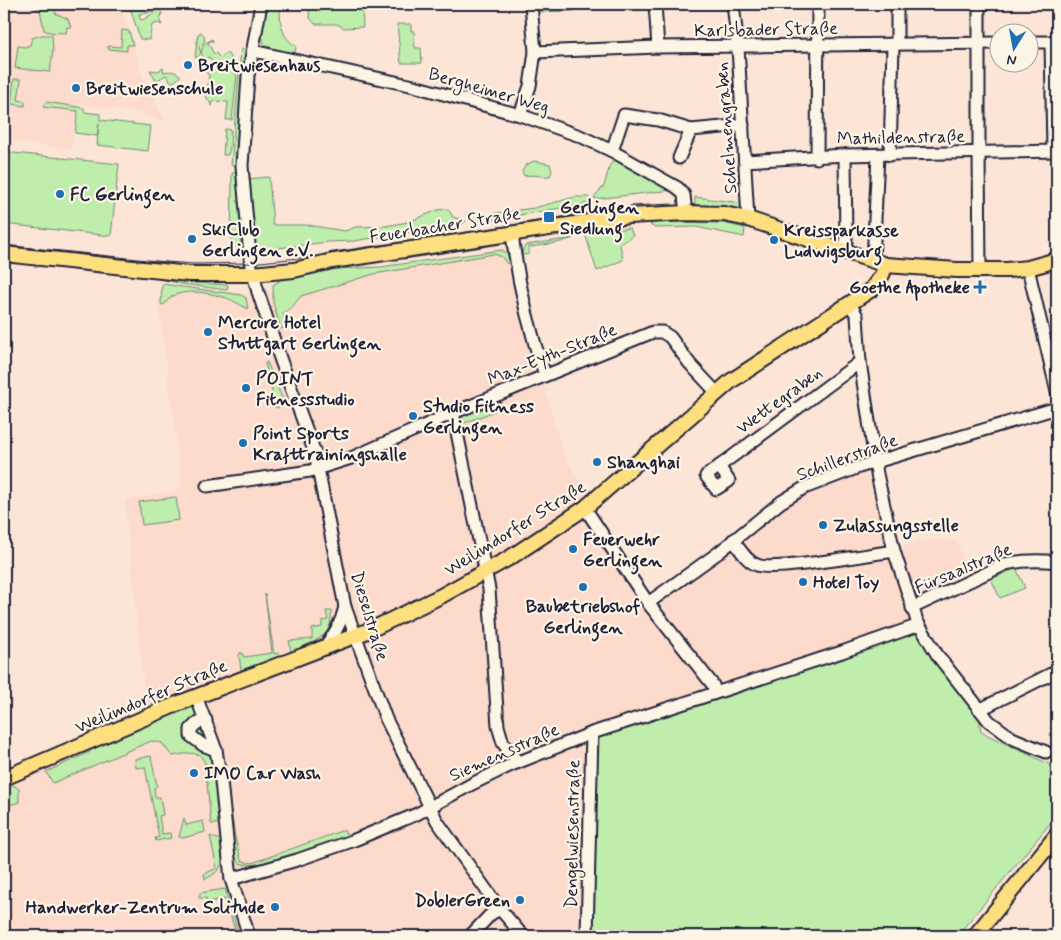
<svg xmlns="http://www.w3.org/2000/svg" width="1061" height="940" font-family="Mynerve,sans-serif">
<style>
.built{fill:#fcdacc}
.green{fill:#beedac;stroke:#708874}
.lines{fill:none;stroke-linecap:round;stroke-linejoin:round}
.minor-casing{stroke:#22223b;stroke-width:15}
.major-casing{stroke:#22223b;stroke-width:18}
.minor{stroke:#fcf5e5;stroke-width:11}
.major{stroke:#fedf80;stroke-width:14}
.tram{stroke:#22223b;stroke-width:1}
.poi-dot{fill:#1f6fb2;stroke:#fcf5e5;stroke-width:2}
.labels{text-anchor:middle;stroke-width:4.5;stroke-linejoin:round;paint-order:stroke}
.street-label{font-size:18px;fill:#22223b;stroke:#fcf5e5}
.poi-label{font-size:18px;font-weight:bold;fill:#22223b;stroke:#fcf5e5;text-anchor:start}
</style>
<rect width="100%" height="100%" fill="#fce5d6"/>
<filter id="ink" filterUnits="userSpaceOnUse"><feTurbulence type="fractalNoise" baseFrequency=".02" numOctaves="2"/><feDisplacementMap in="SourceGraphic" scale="10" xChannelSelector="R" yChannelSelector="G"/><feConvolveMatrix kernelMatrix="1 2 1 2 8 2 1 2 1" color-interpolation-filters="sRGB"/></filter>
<g filter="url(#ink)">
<g class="built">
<polygon points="4,4 120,4 142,74 165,122 136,112 92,106 78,103 71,149 4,140"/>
<polygon points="512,246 523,312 563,453 594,506 617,554 648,594 660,602 705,569 763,523 817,487 867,470 888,560 917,631 722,693 589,936 4,936 4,785 151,726 201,707 195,696 149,719 146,709 125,501 178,490 182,483 158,299 189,287 254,295"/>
<polygon points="937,539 958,542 967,577 918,601 906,577 899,547"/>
</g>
<g class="green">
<polygon points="129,4 141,4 147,12 156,6 155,4 163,4 148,13 139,14 140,19 143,20 159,9 162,13 160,21 162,25 158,23 152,25 149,40 140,39"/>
<path d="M265,4H280C280,20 280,37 296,46L294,59L264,44L261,31Z"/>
<polygon points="308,4 362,4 363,27 344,28 337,24 315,24 310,18"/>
<polygon points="536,4 573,4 574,11 536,12"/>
<path d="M36,6L56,7L55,13L68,19L71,28L67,27L66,33C58,32 52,34 44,30L40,10L37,9Z"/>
<polygon points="397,24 411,24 411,31 414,31 415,48 421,48 422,63 401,63"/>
<polygon points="122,30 129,31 133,45 127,45 127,51 108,49 108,46 121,47"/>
<polygon points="201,32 205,37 204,38 205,41 199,47 201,53 203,45 212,39 213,42 212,40 208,43 214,54 216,53 220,58 226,53 229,55 233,61 234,73 237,74 232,120 226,120 228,102 213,101 212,106 204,93 207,91 209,76 206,72 214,65 209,57 204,59 201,53 196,58 195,57 198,34"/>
<polygon points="42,35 52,35 53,50 50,72 15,68 18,46 25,47 30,45 32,38"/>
<polygon points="241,49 253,51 242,166 231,165"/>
<path d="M163,68L164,72C170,71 173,70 180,75V77L172,83L166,75L156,81L150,70L158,71Z"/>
<polygon points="14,79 21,79 18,100 25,101 25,106 11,104"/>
<polygon points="46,102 84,108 84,112 100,114 100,120 151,126 148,151 97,145 99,123 97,136 75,133 78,111 43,107"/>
<polygon points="225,129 231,130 230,148 228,155 223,155"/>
<polygon points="4,152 119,164 111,236 4,224"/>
<polygon points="614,160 618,161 672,190 595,199 594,197 604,186 610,165"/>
<path d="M534,161L550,164L552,171L550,176C541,177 534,174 524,176L522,171L526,165Z"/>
<polygon points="239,172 241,253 231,253 232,173"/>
<polygon points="269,177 273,225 307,225 345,231 355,227 385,226 408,222 438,210 448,209 453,217 466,221 462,224 354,241 328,242 253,251 246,179"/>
<polygon points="575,197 588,197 592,200 590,203 473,223 472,221 496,213 534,208"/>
<polygon points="695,197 741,203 740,211 695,207"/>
<polygon points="656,222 723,223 745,228 744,237 696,227 655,228 650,225"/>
<polygon points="630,228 633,236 620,244 623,260 597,271 585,234"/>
<path d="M573,238C559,244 546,244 531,247L529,246V254L524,255L522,254L523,249L526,245Z"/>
<polygon points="488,242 488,246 405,259 398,258 366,265 335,269 380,267 502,250 508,254 510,262 507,264 502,257 494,254 374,274 301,296 292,307 283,313 287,327 281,329 273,303 273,285 282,279 337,267"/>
<polygon points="169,278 196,283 228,285 227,290 182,284 165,280"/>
<path d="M162,284L241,295L246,298L248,309C240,305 232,299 223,297C206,292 175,286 164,305L161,304Z"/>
<polygon points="267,362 285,405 276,408 265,363"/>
<polygon points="497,402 502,404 502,408 462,424 465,437 460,438 460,421 462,416"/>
<polygon points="176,497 179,520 142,525 139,502"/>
<polygon points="1016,568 1025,588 1000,598 991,579"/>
<polygon points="265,594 274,654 279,653 280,657 243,670 241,670 239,655 241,652 244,657 272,653"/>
<polygon points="326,611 332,611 329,631 314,642 291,652 289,641 312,639 312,629 322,627 322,621 328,620"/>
<polygon points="918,633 979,716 981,732 1057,768 1057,815 957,936 590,936 597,734"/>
<polygon points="192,706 206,720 225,824 211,824 205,763 200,755 190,753 172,756 162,743 151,741 53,783 46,772 90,752 91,745 163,709"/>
<polygon points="151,756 157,786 154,788 155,797 160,797 163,815 159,816 162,834 170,833 171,838 156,841 155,838 159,837 145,767 136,768 135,759"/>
<polygon points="13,785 19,789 19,802 4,807 4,788"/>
<polygon points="230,809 231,810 235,837 241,860 247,862 246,865 239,863 235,856"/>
<polygon points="184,818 186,825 203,821 205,832 183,838 179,837"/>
<path d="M344,830L347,836C320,846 276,865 248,865L249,862L252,863Z"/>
<path d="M210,836L220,840C226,858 224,871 205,879L204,874L217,868Z"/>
<polygon points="225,889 239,936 237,936 225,899 207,902 206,898 199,898 200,893"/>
</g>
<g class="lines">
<g class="minor-casing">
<g id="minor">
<polyline points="261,4 248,76 242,166 251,267 258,292 281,361 315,453 345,607 386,719 437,821 500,909 523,936"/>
<polyline points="655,4 658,47"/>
<polyline points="733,4 738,47 748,219"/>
<polyline points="897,4 897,44"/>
<polyline points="979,4 979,153 980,270"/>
<polyline points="1028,42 1057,42"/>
<polyline points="1051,42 1053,151"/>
<polyline points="253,51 414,86 520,115 580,136 612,151 678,188 684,195 686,213"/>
<polyline points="535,52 658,47 998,43"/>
<polyline points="520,115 530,86 535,52 531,4"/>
<polyline points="691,130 743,125"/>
<polyline points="612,151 624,115 658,120 691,130 679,158"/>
<polyline points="890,155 893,45"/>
<polyline points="817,158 818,4"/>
<polyline points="745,161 845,155 1057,151"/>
<path d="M512,234C518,282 529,330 545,375"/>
<polyline points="843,252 846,243 845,155"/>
<polyline points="873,262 878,155"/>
<polyline points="1028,268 1057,392"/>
<polyline points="850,304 857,316 860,362 877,474 894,551 917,621 938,656 989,721 1012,738 1046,752"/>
<polyline points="453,413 489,589 498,726 503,743 518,762"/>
<polyline points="719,466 729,481 716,489 706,476 860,362"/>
<polyline points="207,486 310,471 351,458 453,413 653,332 662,332 670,337 690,364 717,393"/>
<polyline points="585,508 648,603 713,685 715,693"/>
<path d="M733,540C740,549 746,561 757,565C772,572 871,554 894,551"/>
<polyline points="648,603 718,553 781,502 804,488 859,467 1057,408"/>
<path d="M912,608L1006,564C1024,560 1039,560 1057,562"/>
<path d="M323,649C334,635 341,624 345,607"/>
<polyline points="196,696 216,750 221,781 231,879 249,936"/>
<polyline points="978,708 983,708 1057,671"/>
<polyline points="206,720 196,724 191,729 191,736 203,745 216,750"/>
<polyline points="231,879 297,860 352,841 417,814 472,784 509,766 592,733 842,652 919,625"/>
<polyline points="470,936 491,914 500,909"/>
<polyline points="587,936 592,733"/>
</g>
</g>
<g class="major-casing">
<g id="major">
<polyline points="4,254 189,274 252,274 294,270 332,261 628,216 686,213 724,214 748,219 886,265 957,270 1007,270 1028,268 1057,260"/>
<polyline points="4,778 177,704 370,630 441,596 484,572 511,557 585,508 731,381 872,289 882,275 886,265"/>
<polyline points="975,936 1057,835"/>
</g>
</g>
<use href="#minor" class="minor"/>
<use href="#major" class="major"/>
<polyline class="tram" points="4,245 166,262 194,264 251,263 318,256 631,206 672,204"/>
</g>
</g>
<g class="poi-dot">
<circle cx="188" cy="65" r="5"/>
<circle cx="76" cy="88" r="5"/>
<circle cx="60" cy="194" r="5"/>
<rect x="543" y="211" width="12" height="12" rx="2.5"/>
<circle cx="192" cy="239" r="5"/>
<circle cx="774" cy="240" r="5"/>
<path d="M977.5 279.5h5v5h5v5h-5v5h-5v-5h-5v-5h5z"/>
<circle cx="208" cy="332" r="5"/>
<circle cx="246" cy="388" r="5"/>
<circle cx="413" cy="416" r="5"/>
<circle cx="243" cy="443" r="5"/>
<circle cx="597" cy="462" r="5"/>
<circle cx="823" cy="525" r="5"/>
<circle cx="573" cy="549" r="5"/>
<circle cx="803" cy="582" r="5"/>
<circle cx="583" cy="587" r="5"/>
<circle cx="194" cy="773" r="5"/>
<circle cx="520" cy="900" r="5"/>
<circle cx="275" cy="907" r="5"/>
</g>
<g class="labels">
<g class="street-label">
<text transform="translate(766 29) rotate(-1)" y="6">Karlsbader Straße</text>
<text transform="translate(489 90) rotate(16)" y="6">Bergheimer Weg</text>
<text transform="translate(726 128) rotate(-94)" y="6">Schelmengraben</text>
<text transform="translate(901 137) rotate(-1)" y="6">Mathildenstraße</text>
<text transform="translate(445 225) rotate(-9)" y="6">Feuerbacher Straße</text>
<text transform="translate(552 354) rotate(-22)" y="6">Max-Eyth-Straße</text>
<text transform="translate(779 400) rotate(-36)" y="6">Wettegraben</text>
<text transform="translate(847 457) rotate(-20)" y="6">Schillerstraße</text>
<text transform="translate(515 528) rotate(-32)" y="6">Weilimdorfer Straße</text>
<text transform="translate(963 568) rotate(-23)" y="6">Fürsaalstraße</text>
<text transform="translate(370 616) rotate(73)" y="6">Dieselstraße</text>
<text transform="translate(151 696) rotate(-23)" y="6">Weilimdorfer Straße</text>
<text transform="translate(504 752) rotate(-24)" y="6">Siemensstraße</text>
<text transform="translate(572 834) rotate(-89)" y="6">Dengelwiesenstraße</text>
</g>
<g class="poi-label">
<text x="198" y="71">Breitwiesenhaus</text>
<text x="86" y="94">Breitwiesenschule</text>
<text x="70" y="200">FC Gerlingen</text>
<text x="560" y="213">Gerlingen<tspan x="560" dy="21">Siedlung</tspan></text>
<text x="202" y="235">SkiClub<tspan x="202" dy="21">Gerlingen e.V.</tspan></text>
<text x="784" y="236">Kreissparkasse<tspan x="784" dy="21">Ludwigsburg</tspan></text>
<text x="970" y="293" text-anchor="end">Goethe Apotheke</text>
<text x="218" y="328">Mercure Hotel<tspan x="218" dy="21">Stuttgart Gerlingen</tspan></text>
<text x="256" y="384">POINT<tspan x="256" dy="21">Fitnessstudio</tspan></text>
<text x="423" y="412">Studio Fitness<tspan x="423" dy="21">Gerlingen</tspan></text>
<text x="253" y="439">Point Sports<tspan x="253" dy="21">Krafttrainingshalle</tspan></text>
<text x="607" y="468">Shanghai</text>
<text x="833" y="531">Zulassungsstelle</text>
<text x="583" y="545">Feuerwehr<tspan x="583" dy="21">Gerlingen</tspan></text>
<text x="813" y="588">Hotel Toy</text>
<text x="583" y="612" text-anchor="middle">Baubetriebshof<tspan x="583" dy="21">Gerlingen</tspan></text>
<text x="204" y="779">IMO Car Wash</text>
<text x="510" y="906" text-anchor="end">DoblerGreen</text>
<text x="265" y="913" text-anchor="end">Handwerker-Zentrum Solitude</text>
</g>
</g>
<rect width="1061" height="940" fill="none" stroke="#fcf5e5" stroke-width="20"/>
<rect x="10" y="10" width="1041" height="920" fill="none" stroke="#22223b" stroke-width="2" filter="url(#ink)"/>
<g transform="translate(1014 48) rotate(191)"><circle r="24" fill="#fcf5e5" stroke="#a5a1a1"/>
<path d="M0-4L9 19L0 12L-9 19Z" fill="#1f6fb2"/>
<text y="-8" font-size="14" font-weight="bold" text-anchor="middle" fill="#22223b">N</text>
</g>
</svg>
